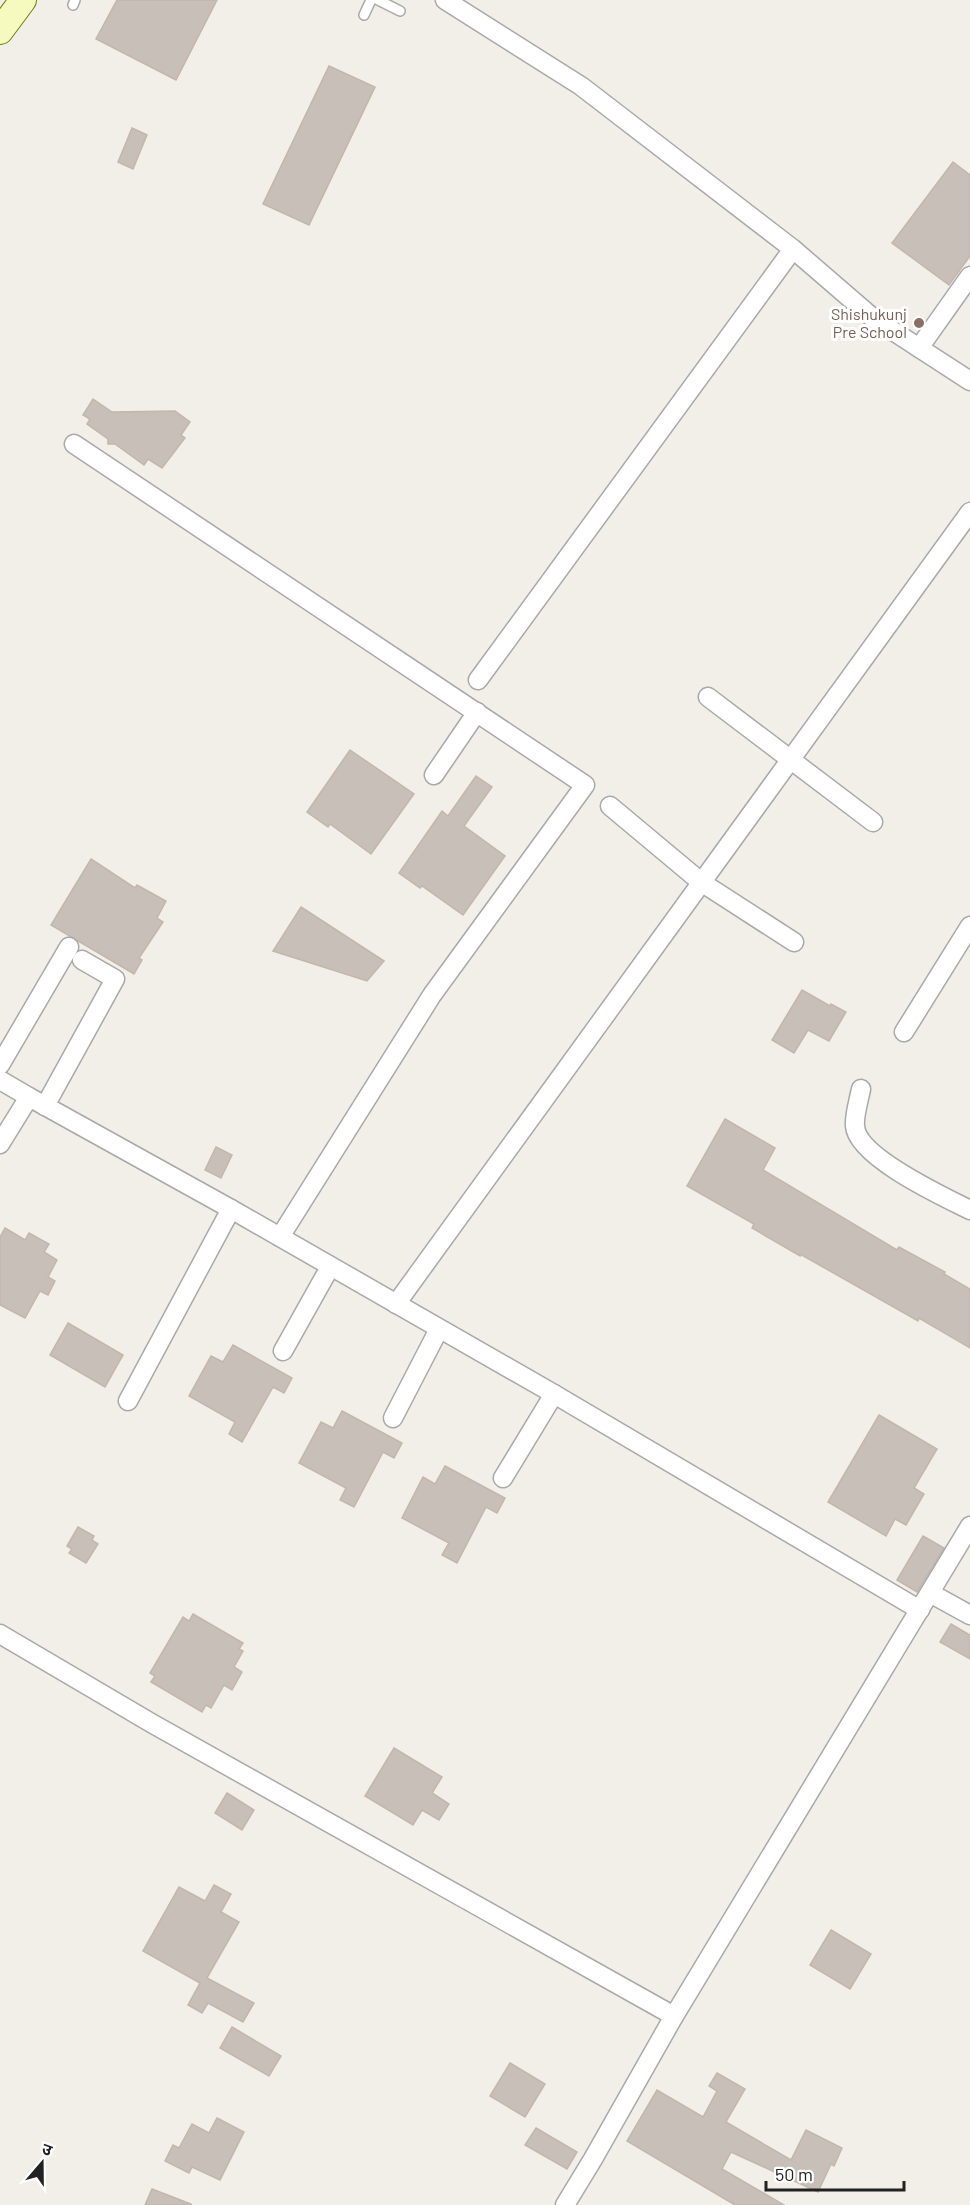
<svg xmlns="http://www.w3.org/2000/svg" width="970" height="2205" font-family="Barlow,'Noto Sans Devanagari',sans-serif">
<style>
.building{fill:#c7bfb8;stroke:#c4b6ab;stroke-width:1.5}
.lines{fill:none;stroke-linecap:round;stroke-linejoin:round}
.lane-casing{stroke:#a9a9a9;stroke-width:12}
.street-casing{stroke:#a9a9a9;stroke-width:21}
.secondary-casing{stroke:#707d05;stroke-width:28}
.lane{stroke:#fff;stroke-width:9}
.street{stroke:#fff;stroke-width:18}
.secondary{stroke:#f7fabf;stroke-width:26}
.education-dot{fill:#8d6e63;stroke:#fff;stroke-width:2}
.labels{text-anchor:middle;stroke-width:6;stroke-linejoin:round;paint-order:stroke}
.education-label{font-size:16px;fill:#785e54;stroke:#fff;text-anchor:end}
</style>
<rect width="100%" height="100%" fill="#f2efe9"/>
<g class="building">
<polygon points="117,0 217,0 176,80 96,39"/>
<polygon points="329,66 375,87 309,225 263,204"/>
<polygon points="132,128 147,135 133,169 118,162"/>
<polygon points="953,162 970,175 970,256 949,285 892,243"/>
<polygon points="93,399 112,412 175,411 190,422 181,435 185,438 162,468 148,459 144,465 115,444 108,444 108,439 87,424 90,419 83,415"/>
<polygon points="350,750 414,794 371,854 330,824 328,827 307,812"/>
<polygon points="476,776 492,787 464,826 505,856 463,915 422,886 420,888 399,873 442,811 448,816"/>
<polygon points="91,859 135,888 137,885 166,901 157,918 163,922 139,958 142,960 134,974 51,925"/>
<polygon points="301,907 384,961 367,981 273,951"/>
<polygon points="802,990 830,1006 831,1004 846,1012 829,1041 808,1030 794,1053 772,1040"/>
<polygon points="725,1119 775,1148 763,1170 897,1250 899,1247 945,1272 944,1274 970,1289 970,1348 919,1318 918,1321 800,1254 800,1256 752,1228 754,1224 687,1186"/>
<polygon points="216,1147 232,1155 221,1178 205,1170"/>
<polygon points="5,1228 25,1240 29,1233 49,1244 44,1252 57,1260 48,1277 55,1281 48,1295 40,1291 25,1318 0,1305 0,1237"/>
<polygon points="68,1323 123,1355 105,1387 50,1355"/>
<polygon points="233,1345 292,1378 284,1393 273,1387 242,1442 229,1434 235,1422 189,1396 211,1356 223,1362"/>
<polygon points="342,1411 402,1443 394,1458 383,1452 354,1507 340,1500 346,1488 299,1463 321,1422 333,1428"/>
<polygon points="879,1415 937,1449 914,1488 924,1494 906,1525 895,1519 886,1536 828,1502"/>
<polygon points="445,1466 505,1498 497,1513 486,1507 457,1563 442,1555 449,1543 402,1518 423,1477 435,1484"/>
<polygon points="78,1527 94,1536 92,1540 98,1544 86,1563 69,1553 72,1549 67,1546"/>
<polygon points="923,1536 944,1548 917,1592 897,1580"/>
<polygon points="193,1614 243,1643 239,1649 243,1651 234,1667 242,1672 232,1690 224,1685 211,1708 206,1705 202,1712 151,1682 155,1676 150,1673 183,1617 189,1621"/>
<polygon points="951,1624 970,1635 970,1659 940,1642"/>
<polygon points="394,1748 442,1777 432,1793 449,1804 439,1820 422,1810 413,1825 365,1796"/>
<polygon points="227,1793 254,1810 242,1830 215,1813"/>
<polygon points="214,1885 231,1894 221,1912 239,1922 207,1978 254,2003 243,2022 208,2003 202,2013 188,2005 200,1983 143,1951 179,1887 205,1901"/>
<polygon points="831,1930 871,1954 850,1989 810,1965"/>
<polygon points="232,2027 281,2056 269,2076 220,2048"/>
<polygon points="510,2063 545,2084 525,2117 490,2096"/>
<polygon points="717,2073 745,2089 726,2122 791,2160 806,2130 842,2148 834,2166 831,2164 818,2192 731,2152 722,2169 784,2205 735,2205 627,2141 657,2090 703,2117 717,2091 709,2086"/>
<polygon points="217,2118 244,2132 220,2180 192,2167 189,2173 165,2161 173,2145 179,2148 192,2124 209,2133"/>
<polygon points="536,2128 577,2152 567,2169 525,2145"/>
<polygon points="152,2189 191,2204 191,2205 145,2205"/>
</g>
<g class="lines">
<g class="lane-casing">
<g id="lane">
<polyline points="378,0 400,11"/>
<polyline points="73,5 75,0"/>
<polyline points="364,15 371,0"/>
</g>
</g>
<g class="street-casing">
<g id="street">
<polyline points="445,0 581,86 793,249 873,318 970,381"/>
<polyline points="919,348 970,276"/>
<polyline points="74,444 585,785 432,995 280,1237"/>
<polyline points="478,680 793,249"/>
<polyline points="708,697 873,822"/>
<polyline points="434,775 477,712"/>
<polyline points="610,806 701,882 794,942"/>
<polyline points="904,1032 970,926"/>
<polyline points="0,1065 69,947"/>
<polyline points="0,1080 29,1097"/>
<path d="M861,1089C859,1100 854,1115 855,1126C857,1157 944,1197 970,1210"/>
<polyline points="45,1106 115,979 82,960"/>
<polyline points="0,1144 29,1097 231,1209 554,1394 920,1610"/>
<polyline points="396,1304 970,512"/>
<polyline points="283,1351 330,1267"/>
<polyline points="128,1401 231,1209"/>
<polyline points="393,1418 439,1329"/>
<polyline points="503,1478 554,1394"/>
<polyline points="930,1593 970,1615"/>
<polyline points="0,1634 153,1724 674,2016"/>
<polyline points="565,2205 593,2159 674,2016 970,1526"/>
</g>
</g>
<g class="secondary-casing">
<polyline id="secondary" points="0,31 23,0"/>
</g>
<use href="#lane" class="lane"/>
<use href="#street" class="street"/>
<use href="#secondary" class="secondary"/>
</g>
<circle class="education-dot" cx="919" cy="323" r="6"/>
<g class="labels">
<g class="education-label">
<text x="907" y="320">Shishukunj<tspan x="907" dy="18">Pre School</tspan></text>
</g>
</g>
<g transform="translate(42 2163) rotate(20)" stroke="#ffffff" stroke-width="4.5" paint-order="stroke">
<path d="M0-4.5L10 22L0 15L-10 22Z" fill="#222222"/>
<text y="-9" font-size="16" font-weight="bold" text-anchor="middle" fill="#222222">उ</text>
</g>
<path d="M766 2181v9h138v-9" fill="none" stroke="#222222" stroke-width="3"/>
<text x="775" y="2181" font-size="18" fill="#222222" stroke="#ffffff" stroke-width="4.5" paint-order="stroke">50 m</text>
</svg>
